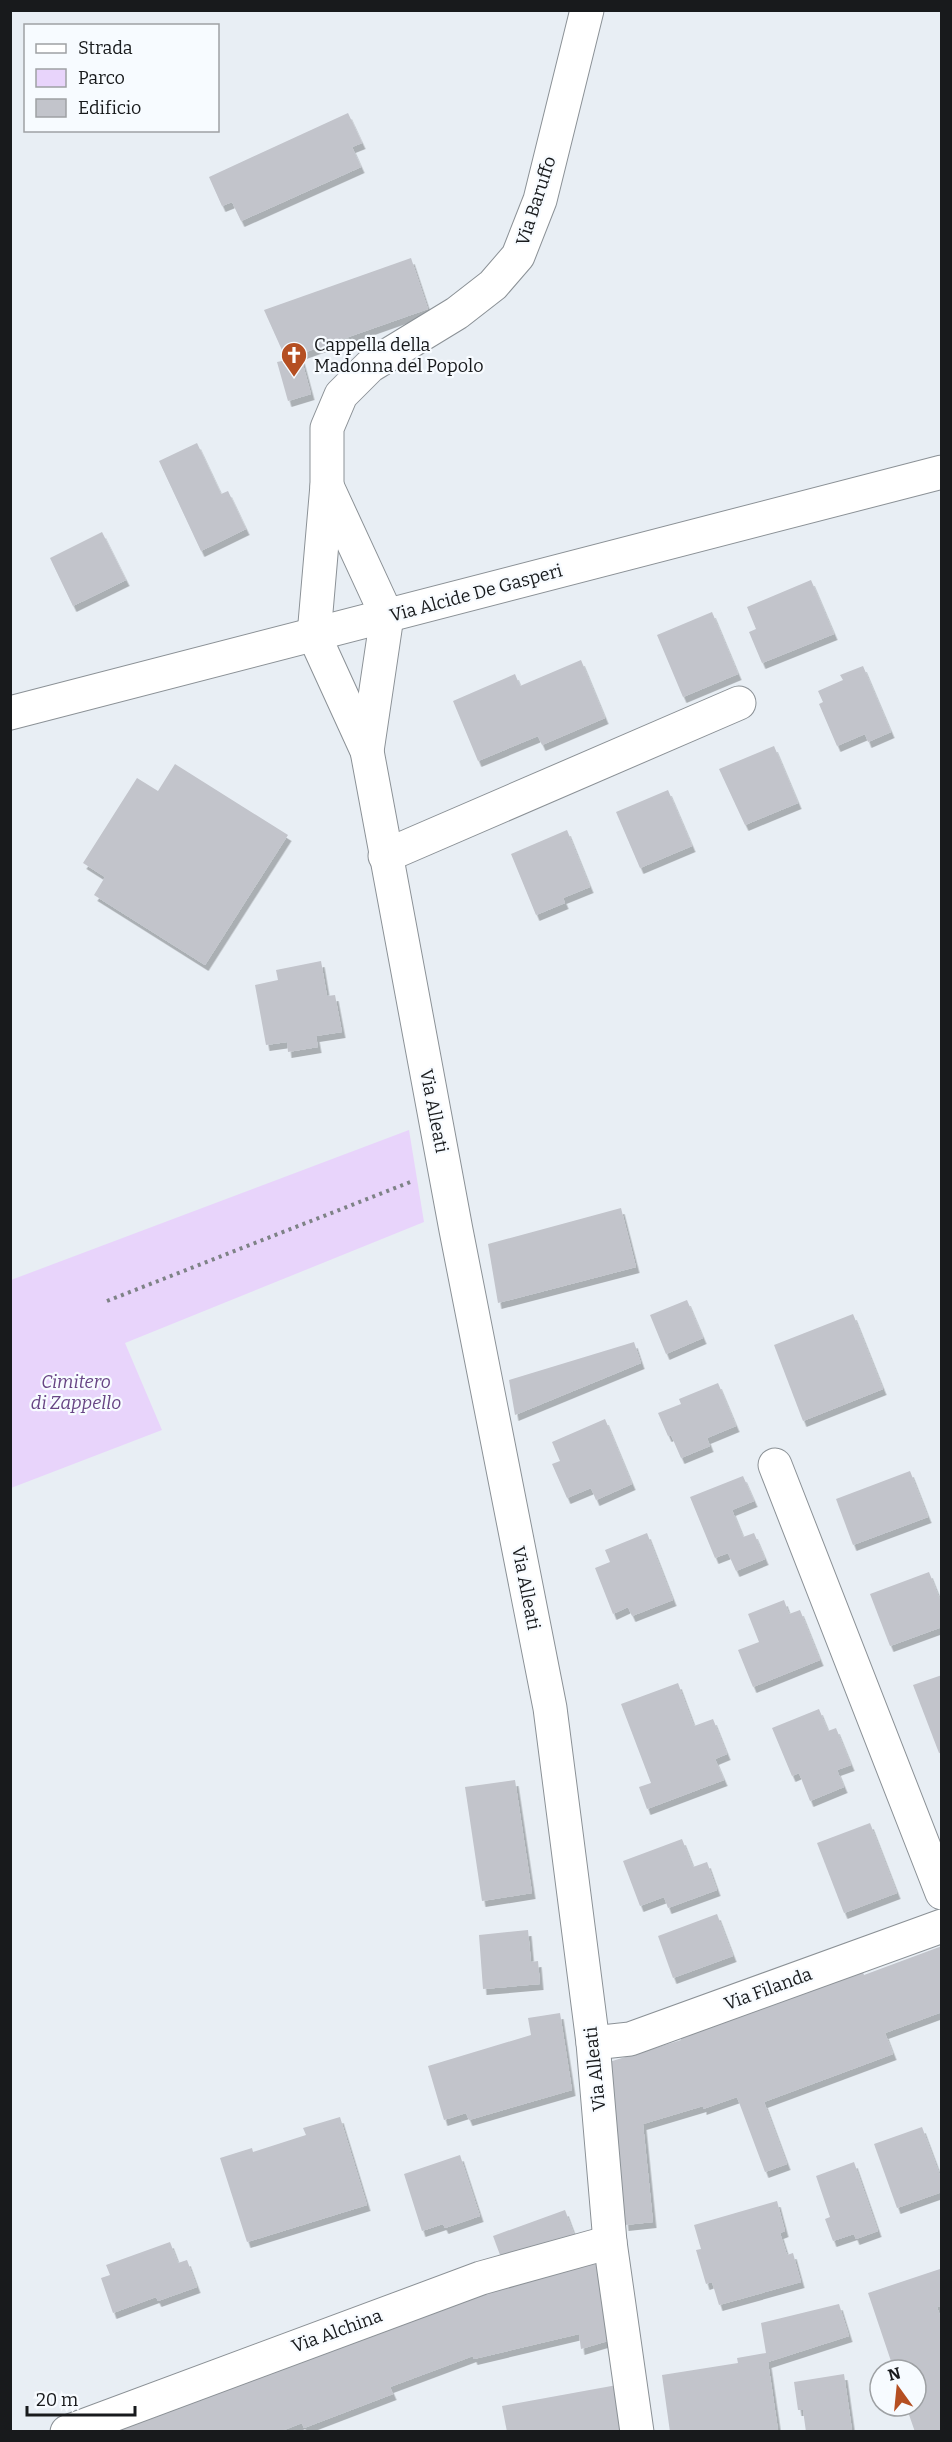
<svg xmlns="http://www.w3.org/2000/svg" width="952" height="2442" font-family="Bitter,serif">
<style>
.green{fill:#e8d4fb}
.building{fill:#c2c4cb;filter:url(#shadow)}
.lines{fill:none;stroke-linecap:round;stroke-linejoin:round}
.minor-casing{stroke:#8b9196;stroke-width:35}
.path{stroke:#7e8286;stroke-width:4;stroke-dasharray:3 4.5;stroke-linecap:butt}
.minor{stroke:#fff;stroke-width:33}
.labels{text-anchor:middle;stroke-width:4.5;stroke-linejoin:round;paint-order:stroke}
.street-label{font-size:18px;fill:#181a1c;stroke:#f7fbff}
.poi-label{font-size:18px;fill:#181a1c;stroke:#f7fbff;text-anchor:start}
.park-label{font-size:18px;font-style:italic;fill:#674484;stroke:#f7fbff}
</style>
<defs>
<filter id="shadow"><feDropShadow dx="3.5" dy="6" stdDeviation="0" flood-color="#0004"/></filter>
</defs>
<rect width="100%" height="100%" fill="#e8eef4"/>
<polygon class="green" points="409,1130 424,1222 125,1343 162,1430 11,1488 11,1280"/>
<g class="building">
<polygon points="348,113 362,143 352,147 361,167 241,221 232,202 222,206 209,177"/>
<polygon points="411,258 428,309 286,359 264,310"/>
<polygon points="301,357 311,394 288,401 277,362"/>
<polygon points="197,443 221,494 228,491 246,529 201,551 159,461"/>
<polygon points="102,532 126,580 73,606 50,558"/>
<polygon points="811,580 834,634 762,663 749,632 756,629 747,607"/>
<polygon points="712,612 738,674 683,697 657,635"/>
<polygon points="581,660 605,718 542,745 538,736 478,761 453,701 515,674 520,686"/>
<polygon points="863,666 891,732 868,742 865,734 837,746 819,704 823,702 818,691 843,680 840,675"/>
<polygon points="774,746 798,803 745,825 719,769"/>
<polygon points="175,764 288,835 205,965 94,895 105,877 83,863 137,778 158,791"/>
<polygon points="668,790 692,846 640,868 616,812"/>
<polygon points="567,830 590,887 563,898 565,903 536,915 511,854"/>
<polygon points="321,961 327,996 335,995 342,1032 316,1036 318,1047 288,1052 287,1042 266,1045 255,985 278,980 276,970"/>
<polygon points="621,1208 636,1267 498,1303 488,1244"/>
<polygon points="687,1300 703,1338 666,1354 650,1315"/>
<polygon points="853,1314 883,1389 803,1421 774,1345"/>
<polygon points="634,1342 641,1363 515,1415 509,1380"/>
<polygon points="718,1383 736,1426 707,1438 710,1446 681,1458 671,1435 668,1436 658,1413 681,1404 679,1399"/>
<polygon points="605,1419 632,1484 596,1500 591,1488 567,1498 552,1464 560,1461 552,1442"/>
<polygon points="910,1471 928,1517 853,1545 836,1499"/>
<polygon points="743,1476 754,1501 732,1510 743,1537 754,1533 765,1559 736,1571 728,1553 715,1558 690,1497"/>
<polygon points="647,1533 673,1600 632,1616 628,1607 613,1614 595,1568 610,1562 605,1550"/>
<polygon points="929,1572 942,1605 942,1627 890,1646 870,1594"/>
<polygon points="784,1600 789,1614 800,1610 820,1660 753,1687 738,1650 759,1642 748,1614"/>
<polygon points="942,1675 942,1752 939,1753 913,1685"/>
<polygon points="678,1683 694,1726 713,1719 727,1754 715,1759 724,1780 647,1809 639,1787 651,1783 621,1704"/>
<polygon points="819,1709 828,1731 836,1728 851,1765 837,1770 844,1787 810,1801 799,1773 792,1776 772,1728"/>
<polygon points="515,1780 532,1893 482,1901 465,1787"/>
<polygon points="870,1823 897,1893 844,1913 817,1843"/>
<polygon points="682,1839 693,1867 707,1862 717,1890 668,1908 664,1897 640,1906 623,1861"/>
<polygon points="717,1914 733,1956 673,1978 658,1936"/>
<polygon points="528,1930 531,1962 538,1961 540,1984 483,1989 479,1935"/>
<polygon points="942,1946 942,2012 885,2033 893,2054 764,2102 787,2164 765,2172 737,2097 703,2109 703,2106 643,2124 653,2222 625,2225 609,2062 681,2040 681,2038 862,1970 864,1975"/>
<polygon points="560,2013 572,2090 469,2120 466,2113 444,2120 428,2066 531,2035 528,2018"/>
<polygon points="340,2117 367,2205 247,2242 220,2158 252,2148 253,2152 306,2135 303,2128"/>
<polygon points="922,2127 942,2181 942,2192 897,2208 874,2144"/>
<polygon points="460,2155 480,2216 445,2228 443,2224 422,2231 404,2174"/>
<polygon points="854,2162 878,2231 856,2239 854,2234 833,2241 825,2219 830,2217 816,2176"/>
<polygon points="777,2201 785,2231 780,2233 787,2255 793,2253 801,2282 719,2305 712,2282 706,2284 696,2250 701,2249 694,2225"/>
<polygon points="565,2210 575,2237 503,2263 493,2236"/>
<polygon points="170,2242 178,2263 187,2260 197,2287 158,2301 156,2297 113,2313 101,2278 110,2275 106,2265"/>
<polygon points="595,2256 611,2340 581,2349 579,2334 474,2359 473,2356 390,2387 393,2394 304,2428 302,2423 279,2432 99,2432 368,2332"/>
<polygon points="940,2269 942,2306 937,2307 942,2321 942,2432 915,2432 906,2406 916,2406 916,2370 894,2370 868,2293"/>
<polygon points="839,2304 849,2336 768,2362 778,2430 766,2432 707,2432 707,2430 670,2432 662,2375 738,2363 737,2358 766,2353 761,2323"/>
<polygon points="844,2374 852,2430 806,2432 803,2410 798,2410 794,2382"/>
<polygon points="617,2385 625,2432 507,2432 502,2406"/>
</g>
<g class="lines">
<g class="minor-casing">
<g id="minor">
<polyline points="587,10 540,200 518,256 493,285 457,313 370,366 341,395 327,428 327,485 314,635 367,751 456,1230 550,1708 593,2043 610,2242 637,2432"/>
<polyline points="327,486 387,616 367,751"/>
<polyline points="10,713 942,472"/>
<polyline points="385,856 739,703"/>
<polyline points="775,1465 942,1893"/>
<polyline points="593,2043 630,2039 942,1926"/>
<polyline points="67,2432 481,2278 610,2242"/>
</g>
</g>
<polyline class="path" points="107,1301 413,1181"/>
<use href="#minor" class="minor"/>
</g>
<defs>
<g id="church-pin" transform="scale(1.35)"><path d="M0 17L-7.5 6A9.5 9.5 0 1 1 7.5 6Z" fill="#b54f22" stroke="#f7fbff"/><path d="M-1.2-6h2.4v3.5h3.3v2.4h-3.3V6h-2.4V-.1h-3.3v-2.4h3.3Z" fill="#fff"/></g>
</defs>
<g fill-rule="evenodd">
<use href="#church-pin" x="294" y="355"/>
</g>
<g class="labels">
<g class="street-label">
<text transform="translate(536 201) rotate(-72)" y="6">Via Baruffo</text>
<text transform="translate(476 593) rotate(-15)" y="6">Via Alcide De Gasperi</text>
<text transform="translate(434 1111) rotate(79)" y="6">Via Alleati</text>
<text transform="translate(526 1588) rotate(79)" y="6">Via Alleati</text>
<text transform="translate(768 1989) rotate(-20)" y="6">Via Filanda</text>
<text transform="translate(595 2069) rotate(-96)" y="6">Via Alleati</text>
<text transform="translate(337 2331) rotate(-20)" y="6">Via Alchina</text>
</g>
<g class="poi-label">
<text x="314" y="351">Cappella della<tspan x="314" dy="21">Madonna del Popolo</tspan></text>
</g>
<g class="park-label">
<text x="76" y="1388">Cimitero<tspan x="76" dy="21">di Zappello</tspan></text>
</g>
</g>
<rect width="952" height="2442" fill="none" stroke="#181a1c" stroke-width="24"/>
<rect x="24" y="24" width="195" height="108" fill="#f7fbff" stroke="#9ea1a4" stroke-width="1.5"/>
<rect x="36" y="44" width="30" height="9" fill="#ffffff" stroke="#9ea1a4" stroke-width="1.5"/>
<text x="78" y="54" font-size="18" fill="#181a1c">Strada</text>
<rect x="36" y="69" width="30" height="18" fill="#e8d4fb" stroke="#9ea1a4" stroke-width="1.5"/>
<text x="78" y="84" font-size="18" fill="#181a1c">Parco</text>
<rect x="36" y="99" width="30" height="18" fill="#c2c4cb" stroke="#9ea1a4" stroke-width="1.5"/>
<text x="78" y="114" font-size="18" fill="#181a1c">Edificio</text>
<g transform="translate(898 2388) rotate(345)"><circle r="28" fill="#f7fbff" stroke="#9ea1a4" stroke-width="1.5"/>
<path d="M0-4.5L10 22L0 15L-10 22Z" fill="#b54f22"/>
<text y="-9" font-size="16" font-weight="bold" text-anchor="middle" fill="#181a1c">N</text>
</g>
<path d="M27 2406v9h108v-9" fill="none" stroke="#181a1c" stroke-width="3"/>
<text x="36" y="2406" font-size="18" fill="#181a1c" stroke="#f7fbff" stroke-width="4.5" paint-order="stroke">20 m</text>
</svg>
